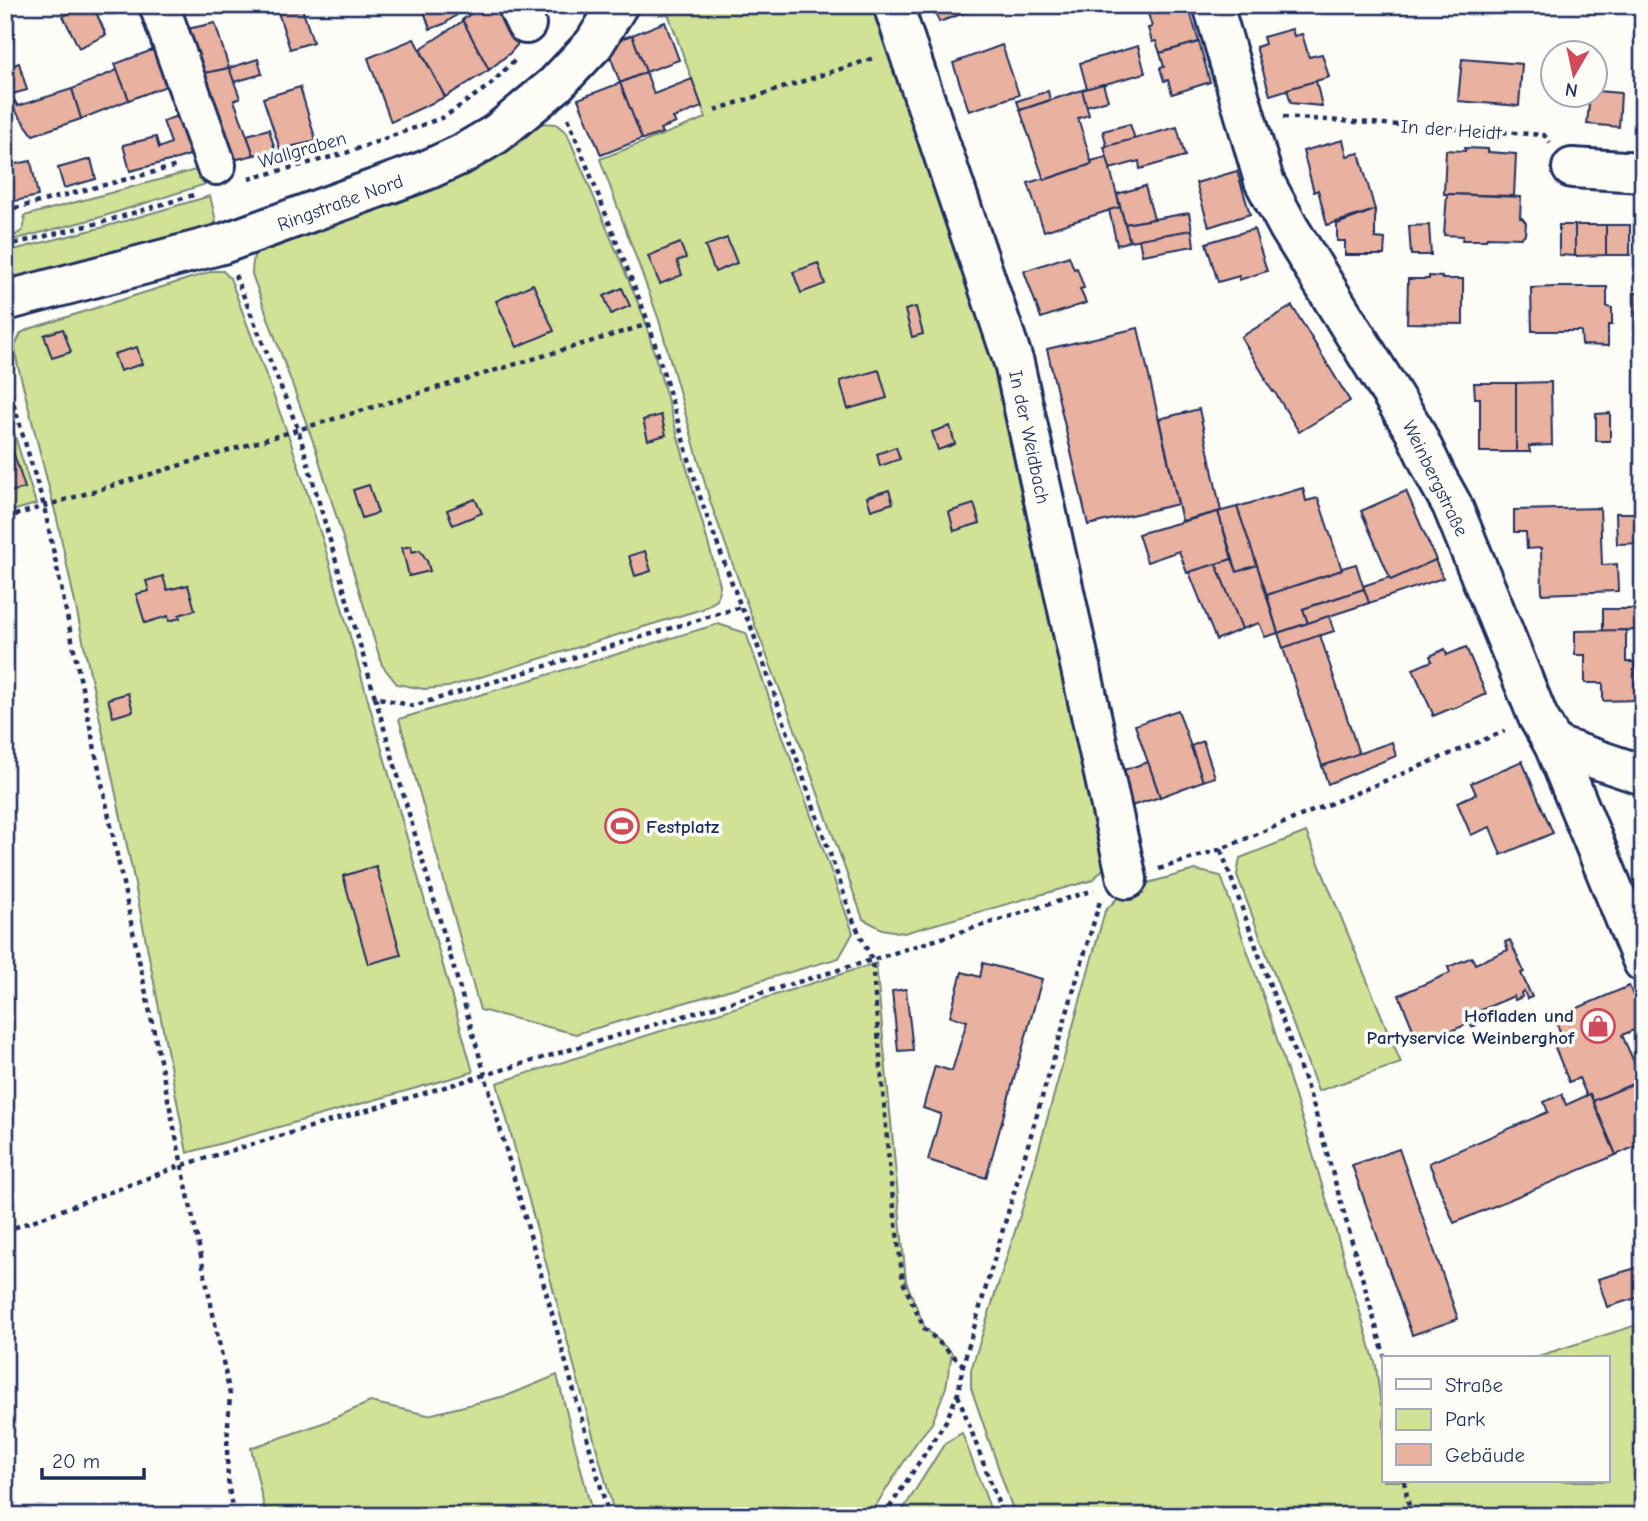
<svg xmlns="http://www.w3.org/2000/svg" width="1648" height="1521" font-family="'Comic Neue',sans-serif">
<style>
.green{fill:#d1e296;stroke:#76887a;stroke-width:2}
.building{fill:#e9b1a0;stroke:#1b2f5e;stroke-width:2}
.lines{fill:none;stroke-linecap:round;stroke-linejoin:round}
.minor-casing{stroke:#1b2f5e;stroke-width:44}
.path{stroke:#1b2f5e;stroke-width:4.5;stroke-dasharray:5 5;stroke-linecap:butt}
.minor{stroke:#fdfcf7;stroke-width:38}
.labels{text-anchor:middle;stroke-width:7;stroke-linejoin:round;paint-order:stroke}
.street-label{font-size:19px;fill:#1b2f5e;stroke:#fdfcf7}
.poi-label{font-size:19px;font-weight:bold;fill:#1b2f5e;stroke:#fdfcf7;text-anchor:start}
</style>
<rect width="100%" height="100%" fill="#fdfcf7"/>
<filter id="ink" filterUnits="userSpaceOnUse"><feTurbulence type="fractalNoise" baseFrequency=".0143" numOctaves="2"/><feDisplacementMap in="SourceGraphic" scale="14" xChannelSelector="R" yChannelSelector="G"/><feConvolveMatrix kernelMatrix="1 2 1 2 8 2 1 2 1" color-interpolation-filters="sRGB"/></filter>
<g filter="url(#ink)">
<g class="green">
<polygon points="665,5 875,5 993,346 1104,849 1103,869 1093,880 904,933 882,929 863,919 791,718 751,615 710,501 659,320 600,159 706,118"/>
<path d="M542,123L556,124L567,133L644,317L720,585L717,600L702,609L448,687L424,689L397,684L382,665L315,447L252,274C253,254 253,250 270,239L419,194L463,174Z"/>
<polygon points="207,167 211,175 206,184 101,217 5,242 5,235 14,236 23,230 25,221 24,216"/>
<polygon points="210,196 216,221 211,231 5,290 5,252 104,227"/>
<polygon points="213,271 223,271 230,278 290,440 324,544 473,1072 187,1153 132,869 57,519 17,362 15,346 21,333 29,329"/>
<polygon points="5,404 36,504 5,513"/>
<polygon points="718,624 746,633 853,933 839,958 576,1034 480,1010 399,719"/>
<polygon points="1306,832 1401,1063 1318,1091 1237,875 1240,858"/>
<polygon points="1195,870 1221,876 1266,1004 1308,1138 1376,1366 1381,1405 1384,1405 1384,1481 1608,1481 1608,1358 1532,1358 1643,1323 1643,1516 1401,1516 1399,1507 1368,1516 1015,1516 971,1388 971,1370 1023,1206 1105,911 1126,889"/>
<polygon points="876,963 906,1281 925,1328 952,1353 946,1387 932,1423 916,1443 869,1516 615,1516 497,1083"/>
<polygon points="557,1375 593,1516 266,1516 251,1448 323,1423 370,1402 428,1415 509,1395"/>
<polygon points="962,1433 993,1516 899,1516 945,1443"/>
</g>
<g class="building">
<polygon points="86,5 93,5 106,35 79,48 63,16"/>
<polygon points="101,5 137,5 119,13 105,14"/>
<polygon points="288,5 301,5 313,42 290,49 277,9"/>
<polygon points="422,5 454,5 458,14 444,24 430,29"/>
<polygon points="483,5 508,5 525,36 510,53 489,70 462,20"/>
<polygon points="933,5 987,5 939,22"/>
<polygon points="1175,5 1188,5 1199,42 1160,53 1156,41 1152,42 1148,28 1152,27 1148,13"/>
<polygon points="463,21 489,70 445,97 420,49"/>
<polygon points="665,22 679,60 646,72 632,35"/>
<polygon points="215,23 229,68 191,76 178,31"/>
<polygon points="1292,29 1294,36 1302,34 1309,57 1322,54 1329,77 1270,95 1256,47 1265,44 1263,37"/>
<polygon points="632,35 646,72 620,83 606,44"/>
<polygon points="414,39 445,97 391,122 368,58"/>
<polygon points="1199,42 1210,82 1172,94 1168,80 1164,81 1160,68 1164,67 1160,53"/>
<polygon points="1002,45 1019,95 969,111 953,63"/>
<polygon points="163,46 177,82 129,100 115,64"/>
<polygon points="1138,46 1145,73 1087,89 1080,63"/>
<polygon points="258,59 262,74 234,82 229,68"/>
<polygon points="1462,59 1522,64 1519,106 1458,101"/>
<polygon points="19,63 27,90 5,96 5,68"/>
<polygon points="229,68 240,98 234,100 254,155 225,162 191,76"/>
<polygon points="117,70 129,100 81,119 72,89"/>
<polygon points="646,72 654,94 692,79 702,107 673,118 676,123 660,129 662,133 645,139 642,139 620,83"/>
<polygon points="1316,81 1322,106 1291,103 1287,89"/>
<polygon points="620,83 642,139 601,155 578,99"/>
<polygon points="1103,84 1108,100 1086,106 1082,90"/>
<polygon points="300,87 316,141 280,149 263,98"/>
<polygon points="72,89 81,119 33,135 9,102 14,100 18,106"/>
<polygon points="1082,90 1089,115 1078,118 1092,164 1044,180 1020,110"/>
<polygon points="1048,91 1050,100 1020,110 1017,101"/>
<polygon points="1596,91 1621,93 1619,127 1587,124 1590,94 1596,94"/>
<polygon points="188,112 202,151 177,159 130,171 123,145 156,137 159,148 171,143 163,121"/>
<polygon points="1130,124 1135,139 1107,147 1103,131"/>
<polygon points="1177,127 1185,156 1140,169 1139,161 1110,169 1104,147"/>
<polygon points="269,129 275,150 254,155 247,135"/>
<polygon points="1343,140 1347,156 1359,153 1375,210 1327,225 1318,190 1314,192 1303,151"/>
<polygon points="1465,148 1488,149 1488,152 1516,154 1514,196 1444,194 1446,150 1465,151"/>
<polygon points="1107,157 1120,207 1044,231 1028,183 1044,178 1044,180 1092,164 1091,161"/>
<polygon points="91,159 96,179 64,188 58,168"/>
<polygon points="31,161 38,196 5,203 5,166"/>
<polygon points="1237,171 1250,214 1209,227 1196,183"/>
<polygon points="1145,186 1154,219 1125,224 1117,194"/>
<polygon points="1447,194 1521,197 1520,218 1522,218 1526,223 1525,234 1521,238 1487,237 1486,240 1462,240 1463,236 1444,235"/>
<polygon points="1120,207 1130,241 1117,245 1109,210"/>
<polygon points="1375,210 1375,238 1385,239 1384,255 1345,255 1345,241 1337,241 1337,224"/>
<polygon points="1189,213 1192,230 1130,241 1125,224"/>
<polygon points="1429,225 1431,255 1411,255 1409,226"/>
<polygon points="1559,225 1575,225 1575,256 1559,255"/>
<polygon points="1575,225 1606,225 1606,255 1575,256"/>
<rect x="1606" y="225" width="24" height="30"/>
<polygon points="1254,229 1267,271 1239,280 1239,276 1218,282 1206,243"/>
<polygon points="1192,230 1194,246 1142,255 1139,239"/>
<polygon points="727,238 737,263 715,272 705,246"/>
<polygon points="680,243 686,258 677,261 682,275 660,284 648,256"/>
<polygon points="1069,256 1074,269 1077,268 1084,288 1080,289 1086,303 1041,318 1024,271"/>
<polygon points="818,263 825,284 801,293 793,272"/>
<polygon points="1429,276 1442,277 1442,279 1463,279 1463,324 1407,323 1408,279 1429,279"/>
<polygon points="533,284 554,331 517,347 496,301"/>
<polygon points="1556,287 1607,287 1607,307 1612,308 1612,325 1608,325 1608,346 1582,345 1581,331 1532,331 1531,288"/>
<polygon points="622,288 630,306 611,314 604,296"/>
<polygon points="1635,293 1643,293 1643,320 1636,320"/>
<polygon points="1292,306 1350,401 1299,432 1274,391 1273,392 1265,380 1266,379 1241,337"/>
<polygon points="916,307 923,334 912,337 905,310"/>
<polygon points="1138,328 1178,504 1088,525 1047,349"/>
<polygon points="63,329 71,352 52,358 44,335"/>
<polygon points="137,347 142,364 120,371 114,354"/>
<polygon points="879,370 887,398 848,409 840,381"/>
<polygon points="1551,382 1552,445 1529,446 1530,452 1516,452 1516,383"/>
<polygon points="1474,383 1516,383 1516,452 1480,452 1480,398 1475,398"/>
<polygon points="1199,409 1221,511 1182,521 1159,419"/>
<polygon points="1610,413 1610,441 1596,441 1596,414"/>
<polygon points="661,415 666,435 648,440 643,420"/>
<polygon points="950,426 955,444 938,450 932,432"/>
<polygon points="5,427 25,488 7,493 11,505 5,507"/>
<polygon points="896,447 900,459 880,466 877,454"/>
<polygon points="369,485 378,513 362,518 353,490"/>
<polygon points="1303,488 1306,501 1318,498 1342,570 1267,595 1237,507"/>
<polygon points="889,490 893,503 871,510 867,497"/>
<polygon points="1406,491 1436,560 1391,580 1361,511"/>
<polygon points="475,499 482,513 453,525 447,510"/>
<polygon points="974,504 980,523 954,531 949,512"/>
<polygon points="1237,507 1257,565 1237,572 1218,512"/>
<polygon points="1600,508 1602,565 1617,564 1618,591 1542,594 1541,548 1527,549 1526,532 1514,532 1514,510"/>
<polygon points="1218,512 1232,559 1187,573 1179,551 1147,562 1138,534"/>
<polygon points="1616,513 1643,513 1643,543 1617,544"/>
<polygon points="411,546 412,552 420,550 427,561 430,571 409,576 402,548"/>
<polygon points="645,551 651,571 635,576 629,556"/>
<polygon points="1232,559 1237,572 1257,565 1278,633 1265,637 1259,623 1242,629 1216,564"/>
<polygon points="1435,560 1443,578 1369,603 1363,586 1390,577 1391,580"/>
<polygon points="1216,564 1242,629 1216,640 1189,572"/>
<polygon points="1356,564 1364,589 1303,609 1308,623 1278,633 1267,595 1342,570 1342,568"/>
<polygon points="163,576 167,590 188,585 195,610 179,615 180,618 169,621 168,616 145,623 136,594 149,591 146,581"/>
<polygon points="1364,589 1369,603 1308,623 1303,609"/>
<polygon points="1603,609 1643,609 1643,630 1603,631"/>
<polygon points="1329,616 1334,631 1283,648 1278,633"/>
<polygon points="1626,630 1626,662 1635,662 1635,700 1603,701 1603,683 1585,683 1585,655 1575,655 1575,631"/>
<polygon points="1320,635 1359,754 1322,766 1283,648"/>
<polygon points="1466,647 1486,694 1453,709 1452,708 1433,716 1432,715 1433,714 1413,669 1432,661 1430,656 1445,649 1447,655"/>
<polygon points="128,693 133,711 113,717 108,699"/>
<polygon points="1178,710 1203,781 1160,797 1135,725"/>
<polygon points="1203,741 1215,777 1203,781 1191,746"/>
<polygon points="1392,742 1396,756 1328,784 1322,766"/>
<polygon points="1522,761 1553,833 1501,855 1490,827 1471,835 1457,802 1476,794 1471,783"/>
<polygon points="1148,762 1160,797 1128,807 1121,771"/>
<polygon points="376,866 401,955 368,964 343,876"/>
<polygon points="1510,940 1524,972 1521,973 1532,997 1527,999 1524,991 1521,993 1522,997 1515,1000 1514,996 1481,1010 1484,1017 1474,1021 1476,1025 1472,1027 1470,1023 1419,1044 1399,995 1450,973 1448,967 1472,957 1475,964 1508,950 1505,942"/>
<polygon points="983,963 1042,979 986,1178 928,1160 941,1114 923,1108 935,1066 952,1071 967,1021 950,1016 962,972 980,977"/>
<polygon points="1629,986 1643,1018 1643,1026 1622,1035 1642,1080 1593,1101 1590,1094 1587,1096 1579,1078 1569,1082 1554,1045 1564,1040 1554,1018"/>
<polygon points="906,989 913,1050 898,1051 892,991"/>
<polygon points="1642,1080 1643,1080 1643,1143 1616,1155 1593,1101"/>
<polygon points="1562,1094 1566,1105 1590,1094 1616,1155 1454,1223 1429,1163 1548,1112 1544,1102"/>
<polygon points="1399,1149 1458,1319 1412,1335 1352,1165"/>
<polygon points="1643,1266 1643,1296 1607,1307 1598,1279"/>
</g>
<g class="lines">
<g class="minor-casing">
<g id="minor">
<polyline points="159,5 216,165"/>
<polyline points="517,5 526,24"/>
<polyline points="893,5 1014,363 1127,879"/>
<polyline points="1213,5 1264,181 1289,228 1414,430 1437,478 1452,505 1538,717 1554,745 1643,962"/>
<polyline points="1572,168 1643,172"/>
<polyline points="5,301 222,244 427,170 462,154 496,134 555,85 594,44 618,5"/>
<polyline points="1554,745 1643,775"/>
</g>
</g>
<g class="path">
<polyline points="715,110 874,58"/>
<polyline points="1283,117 1544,135 1550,143"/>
<polyline points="568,118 649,324 702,503 741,607 750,624 853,920 872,960 890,1175 903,1282 924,1328 963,1365"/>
<polyline points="249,179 346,153 444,117 490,85 517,58"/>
<polyline points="5,210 20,207 177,166"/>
<polyline points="5,246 103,222 197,194"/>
<polyline points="235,275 298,429 375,697 413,706 741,607"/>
<path d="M5,375L44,506L230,1395C227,1437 224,1474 234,1516"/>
<polyline points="5,518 649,324"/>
<polyline points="375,697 485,1075 872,960 1094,890"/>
<polyline points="1221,850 1313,1104 1385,1358"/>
<polyline points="1159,869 1221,849 1505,731"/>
<polyline points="5,1231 183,1165 485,1075 609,1516"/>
<polyline points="958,1395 1003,1516"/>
<polyline points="1404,1481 1411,1516"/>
<polyline points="884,1516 946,1421 958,1393 963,1365 1100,901"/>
</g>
<use href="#minor" class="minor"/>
</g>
</g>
<defs>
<g id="stadium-ring" transform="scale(1.75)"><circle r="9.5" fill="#fdfcf7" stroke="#d1495b" stroke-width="1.5"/><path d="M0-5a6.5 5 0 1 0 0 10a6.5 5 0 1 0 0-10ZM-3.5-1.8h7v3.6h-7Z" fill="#d1495b"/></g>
<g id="shop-ring" transform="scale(1.75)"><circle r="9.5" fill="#fdfcf7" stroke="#d1495b" stroke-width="1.5"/><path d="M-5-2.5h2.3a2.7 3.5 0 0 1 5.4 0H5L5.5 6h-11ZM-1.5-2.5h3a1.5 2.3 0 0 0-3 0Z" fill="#d1495b"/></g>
</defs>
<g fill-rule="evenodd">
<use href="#stadium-ring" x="622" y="826"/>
<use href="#shop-ring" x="1598" y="1026"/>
</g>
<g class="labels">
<g class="street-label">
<text transform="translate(1451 129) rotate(4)" y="7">In der Heidt</text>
<text transform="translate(302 149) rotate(-16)" y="7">Wallgraben</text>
<text transform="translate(340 202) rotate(-20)" y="7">Ringstraße Nord</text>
<text transform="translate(1030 437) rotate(78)" y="7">In der Weidbach</text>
<text transform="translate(1436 478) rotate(64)" y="7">Weinbergstraße</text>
</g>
<g class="poi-label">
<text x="646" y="833">Festplatz</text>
<text x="1574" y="1022" text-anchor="end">Hofladen und<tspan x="1574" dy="22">Partyservice Weinberghof</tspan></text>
</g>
</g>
<rect width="1648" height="1521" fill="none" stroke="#fdfcf7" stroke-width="28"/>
<rect x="14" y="14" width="1620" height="1493" fill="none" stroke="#1b2f5e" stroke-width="2.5" filter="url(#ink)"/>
<rect x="1382" y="1356" width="228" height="126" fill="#fdfcf7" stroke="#a3aaba" stroke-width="2"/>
<rect x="1396" y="1379" width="35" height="10" fill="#fdfcf7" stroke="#a3aaba" stroke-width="2"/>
<text x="1445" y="1392" font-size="21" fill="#1b2f5e">Straße</text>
<rect x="1396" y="1409" width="35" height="21" fill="#d1e296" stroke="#a3aaba" stroke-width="2"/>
<text x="1445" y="1426" font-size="21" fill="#1b2f5e">Park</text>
<rect x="1396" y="1444" width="35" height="21" fill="#e9b1a0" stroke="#a3aaba" stroke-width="2"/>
<text x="1445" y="1462" font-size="21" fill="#1b2f5e">Gebäude</text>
<g transform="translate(1574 74) rotate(189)"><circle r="33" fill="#fdfcf7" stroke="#a3aaba" stroke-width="2"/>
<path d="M0-5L12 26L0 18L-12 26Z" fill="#d1495b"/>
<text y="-10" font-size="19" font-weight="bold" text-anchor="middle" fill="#1b2f5e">N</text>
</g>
<path d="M42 1468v10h102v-10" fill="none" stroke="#1b2f5e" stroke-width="3.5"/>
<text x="52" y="1468" font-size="21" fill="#1b2f5e" stroke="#fdfcf7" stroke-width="5" paint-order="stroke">20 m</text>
</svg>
